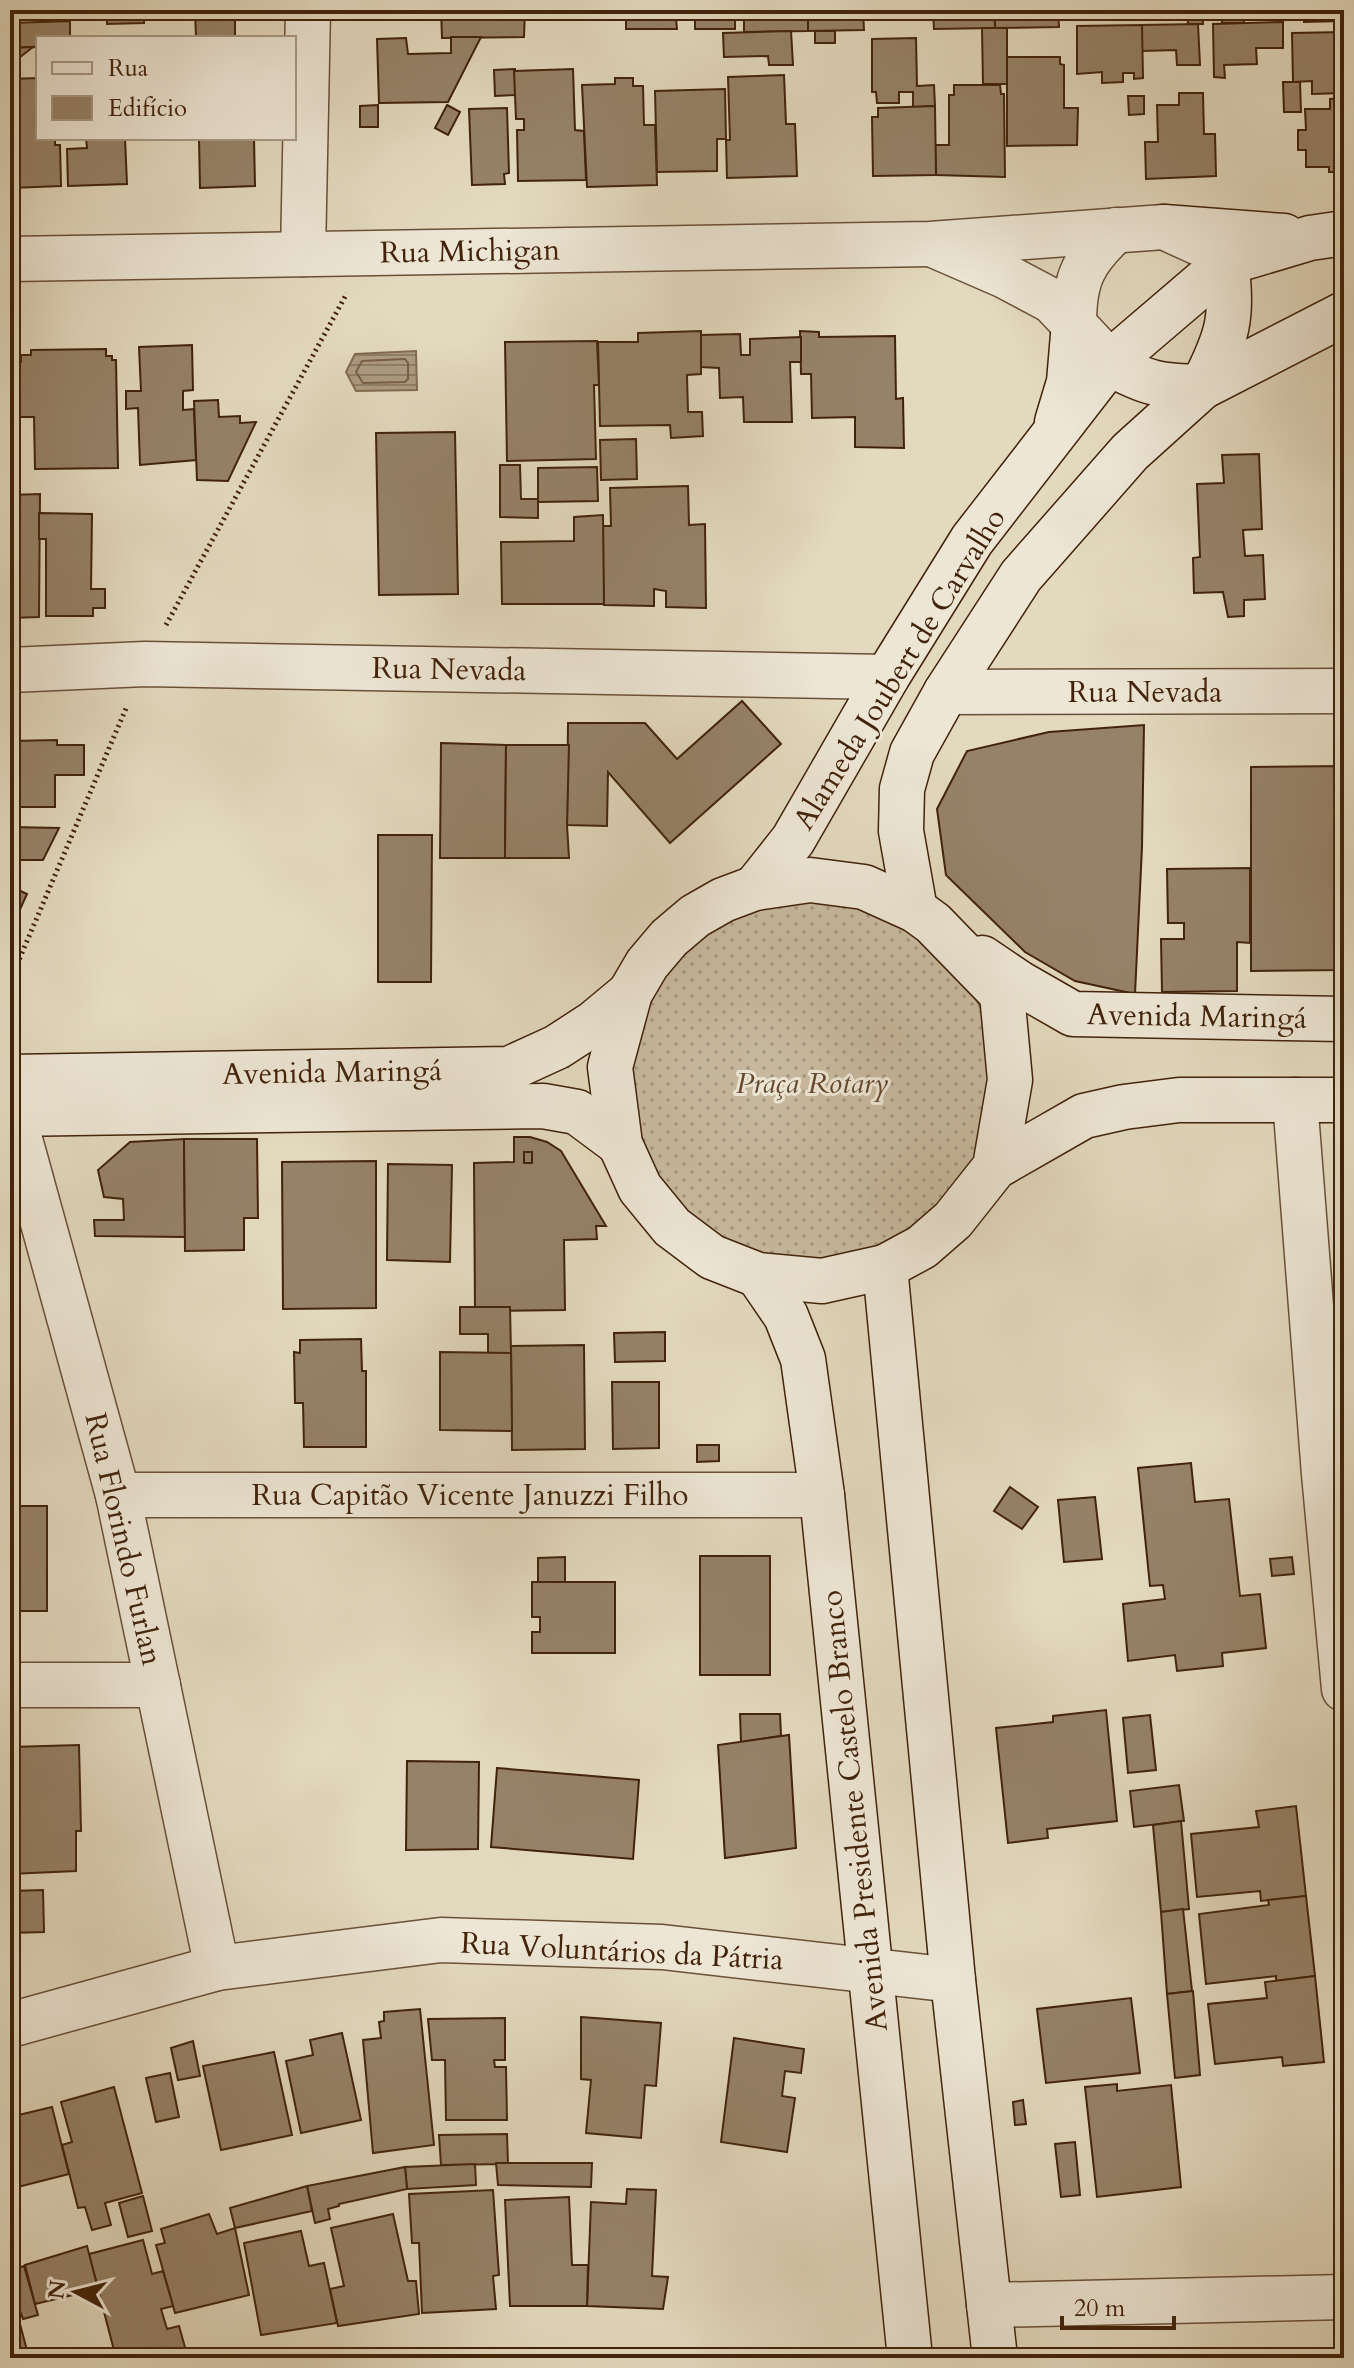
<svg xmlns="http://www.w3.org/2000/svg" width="1354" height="2368" font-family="Cardo,serif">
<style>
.park{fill:url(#park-dots);stroke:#856e54;stroke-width:2}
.water{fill:url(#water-rules);stroke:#826b51;stroke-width:2}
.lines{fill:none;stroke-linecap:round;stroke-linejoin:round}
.shore{stroke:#775f46;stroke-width:2}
.building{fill:#968268;stroke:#42230a;stroke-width:2}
.minor-casing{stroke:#6a5037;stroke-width:47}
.secondary-casing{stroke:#42230a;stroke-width:47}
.path{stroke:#42230a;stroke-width:5;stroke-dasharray:2 4;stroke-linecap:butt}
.minor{stroke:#ede6d5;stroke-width:44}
.secondary{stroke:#ede6d5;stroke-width:44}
.labels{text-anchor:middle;stroke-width:6;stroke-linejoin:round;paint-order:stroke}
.street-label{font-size:30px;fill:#42230a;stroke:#ede6d5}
.park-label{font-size:30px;font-style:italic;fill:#64492f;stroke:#ede6d5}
</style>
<defs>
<pattern id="park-dots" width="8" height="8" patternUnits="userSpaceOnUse" patternTransform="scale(2)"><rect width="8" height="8" fill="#c8ba9f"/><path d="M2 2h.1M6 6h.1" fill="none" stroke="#a49780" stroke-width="1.8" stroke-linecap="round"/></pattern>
<pattern id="water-rules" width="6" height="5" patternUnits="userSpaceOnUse" patternTransform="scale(2)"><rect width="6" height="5" fill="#ac9b81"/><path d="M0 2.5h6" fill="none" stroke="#8e7e68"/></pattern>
</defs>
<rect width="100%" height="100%" fill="#e3d9be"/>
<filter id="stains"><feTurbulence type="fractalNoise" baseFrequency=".0025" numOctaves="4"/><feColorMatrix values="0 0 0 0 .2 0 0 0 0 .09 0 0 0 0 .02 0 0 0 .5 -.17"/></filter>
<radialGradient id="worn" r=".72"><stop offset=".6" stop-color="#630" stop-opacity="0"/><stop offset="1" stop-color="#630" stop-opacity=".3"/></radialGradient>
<circle class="park" cx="813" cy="1082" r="183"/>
<polygon class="water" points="416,351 417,390 356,391 346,372 355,354"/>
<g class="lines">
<polygon class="shore" points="405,359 408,363 408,379 405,382 363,383 356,372 362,361"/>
</g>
<g class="building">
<polygon points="71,10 144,10 144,23 107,24 107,17 72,17"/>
<polygon points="195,10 219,10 219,20 235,20 235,38 196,38"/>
<polygon points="441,10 525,10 524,37 442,38"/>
<polygon points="626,10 683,10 683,19 676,19 677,29 626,29"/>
<rect x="695" y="10" width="40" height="19"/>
<polygon points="744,10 808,10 808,31 744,32"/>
<polygon points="808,10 863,10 864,30 808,31"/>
<polygon points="933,10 994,10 995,28 934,29"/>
<polygon points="995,10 1058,10 1059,27 995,28"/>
<polygon points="1221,10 1243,10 1244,23 1222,23"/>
<polygon points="1304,10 1344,10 1344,21 1304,22"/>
<polygon points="1187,11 1202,11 1203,24 1188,24"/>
<polygon points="70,21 70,38 38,38 38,47 10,48 10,23"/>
<polygon points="1283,22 1283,48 1256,48 1257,64 1224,65 1225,78 1214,77 1213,24"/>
<polygon points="1198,24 1200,65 1177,65 1176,50 1142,51 1142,25"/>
<polygon points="1142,25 1143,78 1134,79 1134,73 1123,73 1123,82 1102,83 1102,72 1077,74 1077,26"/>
<polygon points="982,28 1007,28 1007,84 983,84"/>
<polygon points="791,31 793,65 769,65 768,56 724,57 723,33"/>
<rect x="815" y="31" width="20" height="12"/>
<polygon points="1344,32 1344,93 1312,94 1312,81 1293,82 1292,33"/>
<polygon points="451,37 481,37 448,102 379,103 377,39 406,38 408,54 451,53"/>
<polygon points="916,38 917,86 934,85 935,106 913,107 913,92 899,92 899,103 877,103 876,92 872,92 872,39"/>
<polygon points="33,47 10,65 10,48"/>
<polygon points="1007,57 1060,57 1060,64 1064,65 1064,108 1078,108 1077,145 1007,146"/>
<polygon points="515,69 515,95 495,96 494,70"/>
<polygon points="573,69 575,130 584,131 586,180 518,181 517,130 524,130 524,119 516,119 514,71"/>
<polygon points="784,75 786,124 795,124 797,176 727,178 726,140 730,140 728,77"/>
<polygon points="38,78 38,138 55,138 55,145 60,145 61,186 10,188 10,79"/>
<polygon points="615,78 633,78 633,86 643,86 644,125 655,125 657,185 587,187 582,85 615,84"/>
<polygon points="1283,82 1300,82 1301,112 1284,112"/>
<polygon points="954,85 1000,85 1001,94 1004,94 1005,177 936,175 935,145 949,145 949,95 954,95"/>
<polygon points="725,89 726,139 717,139 717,171 657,172 655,91"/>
<polygon points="1179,93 1203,93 1204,134 1215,134 1216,176 1146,179 1145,142 1158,142 1157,105 1179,105"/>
<polygon points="1128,96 1144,96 1144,114 1129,115"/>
<polygon points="1344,98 1344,172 1329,172 1329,167 1306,167 1306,150 1298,150 1298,130 1306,130 1305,109 1330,109 1330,99"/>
<polygon points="378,105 378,127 360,127 360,106"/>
<polygon points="447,105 460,112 448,135 435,128"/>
<polygon points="935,106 936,175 873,176 872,117 878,117 878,108"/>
<polygon points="507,108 509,173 504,174 505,184 472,185 469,109"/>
<polygon points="86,138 125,138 127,184 68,186 67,149 87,148"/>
<polygon points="199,138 254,138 255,186 200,188"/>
<polygon points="701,331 701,374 687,375 688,412 702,412 703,436 671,438 670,425 600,426 598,342 638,342 638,333"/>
<polygon points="800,331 819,332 819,337 895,336 896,399 903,398 904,448 855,447 855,417 812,418 811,374 801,374"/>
<polygon points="740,334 741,355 750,355 750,339 801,337 801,362 790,362 792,422 744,422 743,397 720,398 719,368 701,367 701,335"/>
<polygon points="597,341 599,385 594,385 596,459 507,461 505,342"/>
<polygon points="192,345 193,390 183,391 183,410 194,409 196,460 140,465 138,408 126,409 126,391 141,391 139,347"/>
<polygon points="106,349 106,356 112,356 112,360 116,360 118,468 35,469 34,417 12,417 12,362 21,362 21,355 31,355 31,350"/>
<polygon points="218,400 219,417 240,416 240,423 256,422 228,481 197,480 194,401"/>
<polygon points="455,432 458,594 379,595 376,433"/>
<polygon points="636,439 637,479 601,480 600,440"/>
<polygon points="1259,454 1262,529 1243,530 1245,556 1263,555 1265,599 1244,600 1244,616 1228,617 1223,592 1194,593 1193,558 1200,557 1197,484 1224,483 1222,455"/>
<polygon points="500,465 520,465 521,499 538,499 538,518 500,517"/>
<polygon points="597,467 598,501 538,502 538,468"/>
<polygon points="688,486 689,525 705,524 706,608 666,607 666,591 654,589 654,606 604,605 602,526 611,526 610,488"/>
<polygon points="40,494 39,617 10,618 10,495"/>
<polygon points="39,513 92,514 91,589 105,589 105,608 93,608 93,616 46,616 46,539 39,539"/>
<polygon points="603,515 604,604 502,604 501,542 574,541 574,517"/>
<polygon points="742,701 781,744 670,843 608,772 607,826 567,825 568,723 645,723 677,759"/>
<polygon points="1144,725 1142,847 1135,994 1075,981 1025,952 946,875 937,809 967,751 1049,732"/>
<polygon points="57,740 57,745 84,745 84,775 55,775 55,807 10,807 10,741"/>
<polygon points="441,743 506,745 505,858 440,858"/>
<polygon points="506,745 569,745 567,825 569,858 505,858"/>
<polygon points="1343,766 1343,970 1251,971 1251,767"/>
<polygon points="10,827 59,828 43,860 10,860"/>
<polygon points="378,835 432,835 431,982 378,982"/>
<polygon points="1250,868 1250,943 1237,942 1237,991 1162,992 1161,939 1184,939 1184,923 1168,923 1167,869"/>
<polygon points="12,887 27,894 17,916 10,912"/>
<polygon points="514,1137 530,1137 547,1142 561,1151 606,1226 596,1226 597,1239 564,1240 565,1310 475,1311 474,1163 514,1162"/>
<polygon points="184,1139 185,1237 95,1236 94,1220 124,1220 123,1199 104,1197 98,1170 130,1142"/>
<polygon points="184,1139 257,1139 258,1218 244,1218 244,1250 185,1251"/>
<rect x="524" y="1152" width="8" height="11"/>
<polygon points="376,1161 376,1308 283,1309 282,1162"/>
<polygon points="388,1164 452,1165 450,1262 387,1260"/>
<polygon points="460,1307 510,1307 511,1353 488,1353 488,1334 460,1334"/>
<polygon points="665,1332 665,1361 615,1362 614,1333"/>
<polygon points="361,1339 362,1371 366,1371 366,1447 304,1447 303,1403 295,1403 294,1352 300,1353 300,1340"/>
<polygon points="584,1345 585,1449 512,1450 511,1346"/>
<polygon points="440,1352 511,1353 512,1431 440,1430"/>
<polygon points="612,1382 659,1382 659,1448 613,1449"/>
<polygon points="697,1445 719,1445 719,1461 697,1462"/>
<polygon points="1191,1463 1195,1502 1229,1499 1240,1596 1260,1594 1266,1648 1222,1653 1223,1666 1177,1671 1175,1655 1128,1661 1123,1604 1165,1599 1163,1585 1150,1586 1138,1468"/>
<polygon points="1010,1487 1038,1507 1022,1529 994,1511"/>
<polygon points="1095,1497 1102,1559 1064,1562 1058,1500"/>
<rect x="10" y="1506" width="37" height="105"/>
<rect x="700" y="1556" width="70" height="119"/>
<polygon points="565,1557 565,1582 538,1582 538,1558"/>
<polygon points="1292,1557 1294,1574 1272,1576 1270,1559"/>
<polygon points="532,1582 615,1582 615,1653 532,1653 532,1632 540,1632 540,1617 532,1617"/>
<polygon points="1106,1710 1117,1821 1047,1829 1048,1838 1008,1843 996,1728 1053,1722 1053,1716"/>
<polygon points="740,1714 780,1714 781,1736 741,1742"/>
<polygon points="1150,1715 1156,1770 1128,1773 1123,1718"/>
<polygon points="789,1735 796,1848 725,1858 718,1745"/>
<polygon points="79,1745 81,1831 76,1831 76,1871 10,1874 10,1747"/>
<polygon points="407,1761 479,1762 478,1849 406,1850"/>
<polygon points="497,1768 639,1780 633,1859 491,1847"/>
<polygon points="1179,1785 1184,1821 1134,1827 1130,1791"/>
<polygon points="1296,1806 1306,1896 1261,1901 1260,1891 1197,1897 1191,1834 1259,1827 1256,1811"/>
<polygon points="1181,1821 1189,1909 1161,1912 1153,1825"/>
<polygon points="43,1890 44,1932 10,1933 10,1891"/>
<polygon points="1306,1896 1315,1976 1276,1981 1276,1976 1206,1984 1199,1914 1269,1905 1268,1900"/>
<polygon points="1183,1909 1192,1991 1167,1994 1161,1912"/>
<polygon points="1315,1976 1324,2062 1283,2066 1282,2057 1215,2064 1208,2004 1267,1998 1265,1982"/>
<polygon points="1193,1991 1200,2075 1175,2078 1167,1994"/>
<polygon points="1131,1998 1140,2073 1046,2083 1037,2009"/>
<polygon points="420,2009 434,2145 373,2153 363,2040 381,2038 379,2022 384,2021 384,2012"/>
<polygon points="581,2017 661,2023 656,2086 645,2085 641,2138 586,2133 591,2080 581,2079"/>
<polygon points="505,2018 505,2060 494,2060 495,2067 506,2067 507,2120 446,2120 445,2060 432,2060 428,2019"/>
<polygon points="342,2033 361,2120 301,2133 286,2061 313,2055 310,2040"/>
<polygon points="734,2038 804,2049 801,2073 785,2071 782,2096 795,2098 787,2152 721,2142"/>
<polygon points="193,2041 200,2076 178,2080 171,2048"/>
<polygon points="274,2052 292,2135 221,2150 203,2066"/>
<polygon points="170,2073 179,2117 156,2122 146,2078"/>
<polygon points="1117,2084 1117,2091 1171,2085 1181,2187 1097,2197 1085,2087"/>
<polygon points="114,2087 142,2193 105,2203 111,2225 92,2230 85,2207 78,2208 62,2145 72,2142 61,2102"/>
<polygon points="1023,2100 1026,2124 1015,2125 1013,2102"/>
<polygon points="52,2107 69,2174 10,2189 10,2117"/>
<polygon points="507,2134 508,2164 441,2165 439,2135"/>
<polygon points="1075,2142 1080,2195 1061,2197 1055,2144"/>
<polygon points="496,2163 592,2163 591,2187 498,2185"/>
<polygon points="475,2164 476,2185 407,2189 405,2167"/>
<polygon points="405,2167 407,2189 339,2204 339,2206 328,2209 330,2219 315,2223 307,2186"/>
<polygon points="307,2186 312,2211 235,2228 230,2208"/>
<polygon points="627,2189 656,2190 652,2276 668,2277 663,2309 587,2306 591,2202 626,2204"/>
<polygon points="493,2190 499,2275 493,2276 496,2309 422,2313 419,2243 412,2243 409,2194"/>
<polygon points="143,2196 152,2231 128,2237 119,2203"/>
<polygon points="569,2197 572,2265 588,2265 587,2306 510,2306 505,2200"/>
<polygon points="209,2214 217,2234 235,2228 249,2295 175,2313 156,2245 165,2243 161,2229"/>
<polygon points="393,2214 408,2281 416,2281 419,2314 338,2326 330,2289 344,2286 331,2228"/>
<polygon points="301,2231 309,2266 324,2263 337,2323 261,2335 244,2243"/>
<polygon points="143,2240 152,2274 163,2271 173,2306 161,2309 167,2329 179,2326 188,2358 116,2358 89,2254"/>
<polygon points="87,2246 98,2289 35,2304 25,2265"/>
<polygon points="24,2266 38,2315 23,2319 20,2311 10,2313 10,2270"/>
<polygon points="20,2324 29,2358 10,2358 10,2326"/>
</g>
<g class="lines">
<g class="minor-casing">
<g id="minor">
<polyline points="936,246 1005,276 1052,301 1100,352"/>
<polyline points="303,254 308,10"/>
<polyline points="10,259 930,244 1164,227 1199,243"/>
<path d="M1074,323C1074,278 1084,260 1116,230"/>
<polyline points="10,670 145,664 887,677"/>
<polyline points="946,692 1344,691"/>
<polyline points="1295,1100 1324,1474 1344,1689"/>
<polyline points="13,1114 118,1495 217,1968"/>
<polyline points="118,1495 822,1495"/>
<polyline points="10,1685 158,1685"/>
<polyline points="10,2025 217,1968 441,1940 662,1947 953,1980"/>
<polyline points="989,2305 1344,2297"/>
</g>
</g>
<g class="secondary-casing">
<g id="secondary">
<polyline points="1164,227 1284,236"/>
<path d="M1109,363C1147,384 1159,386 1202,387C1227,338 1234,318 1226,263"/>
<polyline points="1057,422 1069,382 1074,323"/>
<polyline points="755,888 793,840 887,677 972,540 1109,363 1226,263 1310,238 1344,233"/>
<polyline points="915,910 901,831 902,789 912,753 946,692 1021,576 1130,452 1202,387 1344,314"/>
<polyline points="982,958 1019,983 1073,1014 1344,1019"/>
<polyline points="10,1077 509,1069 557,1047 594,1023 630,993"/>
<polyline points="10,1114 543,1106 577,1112 620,1144"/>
<polyline points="995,1167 1010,1080 1002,994 933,923 915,910 864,887 810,880 755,888 723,900 695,916 669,938 647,964 630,993 610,1067 620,1144 640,1188 672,1227 712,1257 758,1275 822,1281 885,1267 922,1247 953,1220 995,1167 1084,1116 1124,1107 1179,1100 1344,1100"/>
<polyline points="885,1267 953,1980 995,2358"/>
<polyline points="758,1275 786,1316 803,1359 822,1495 910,2358"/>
</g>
</g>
<g class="path">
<polyline points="166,625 347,293"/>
<polyline points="10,981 127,706"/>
</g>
<use href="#minor" class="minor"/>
<use href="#secondary" class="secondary"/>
</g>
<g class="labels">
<g class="street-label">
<text transform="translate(470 251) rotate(-1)" y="10">Rua Michigan</text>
<text transform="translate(449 669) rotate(1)" y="10">Rua Nevada</text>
<text transform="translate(899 669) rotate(-58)" y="10">Alameda Joubert de Carvalho</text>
<text x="1145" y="702">Rua Nevada</text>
<text transform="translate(1197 1016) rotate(1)" y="10">Avenida Maringá</text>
<text transform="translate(332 1072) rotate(-1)" y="10">Avenida Maringá</text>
<text x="470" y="1505">Rua Capitão Vicente Januzzi Filho</text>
<text transform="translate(124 1539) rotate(77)" y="10">Rua Florindo Furlan</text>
<text transform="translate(854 1811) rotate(-96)" y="10">Avenida Presidente Castelo Branco</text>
<text transform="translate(622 1951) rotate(3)" y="10">Rua Voluntários da Pátria</text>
</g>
<g class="park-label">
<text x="812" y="1093">Praça Rotary</text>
</g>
</g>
<rect width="1354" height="2368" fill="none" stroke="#e3d9be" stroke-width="40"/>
<rect x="12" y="12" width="1330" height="2344" fill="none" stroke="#42230a" stroke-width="4"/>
<rect x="20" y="20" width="1314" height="2328" fill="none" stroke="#42230a" stroke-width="2"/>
<rect x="36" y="36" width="260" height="104" fill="#ede6d5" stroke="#a99884" stroke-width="2"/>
<rect x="52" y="62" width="40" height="12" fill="#ede6d5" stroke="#a99884" stroke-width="2"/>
<text x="108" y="76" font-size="24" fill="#42230a">Rua</text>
<rect x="52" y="96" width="40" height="24" fill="#968268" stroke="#a99884" stroke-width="2"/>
<text x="108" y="116" font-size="24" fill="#42230a">Edifício</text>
<g transform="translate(76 2292) rotate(277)" stroke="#ede6d5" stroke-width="6" paint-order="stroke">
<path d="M0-6L14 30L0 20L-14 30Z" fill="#42230a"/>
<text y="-12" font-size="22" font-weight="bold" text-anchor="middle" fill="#42230a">N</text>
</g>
<path d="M1062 2316v12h112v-12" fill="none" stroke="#42230a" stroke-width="4"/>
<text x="1074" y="2316" font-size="24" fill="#42230a" stroke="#ede6d5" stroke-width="6" paint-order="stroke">20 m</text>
<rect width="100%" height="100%" filter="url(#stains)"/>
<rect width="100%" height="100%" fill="url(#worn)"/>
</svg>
